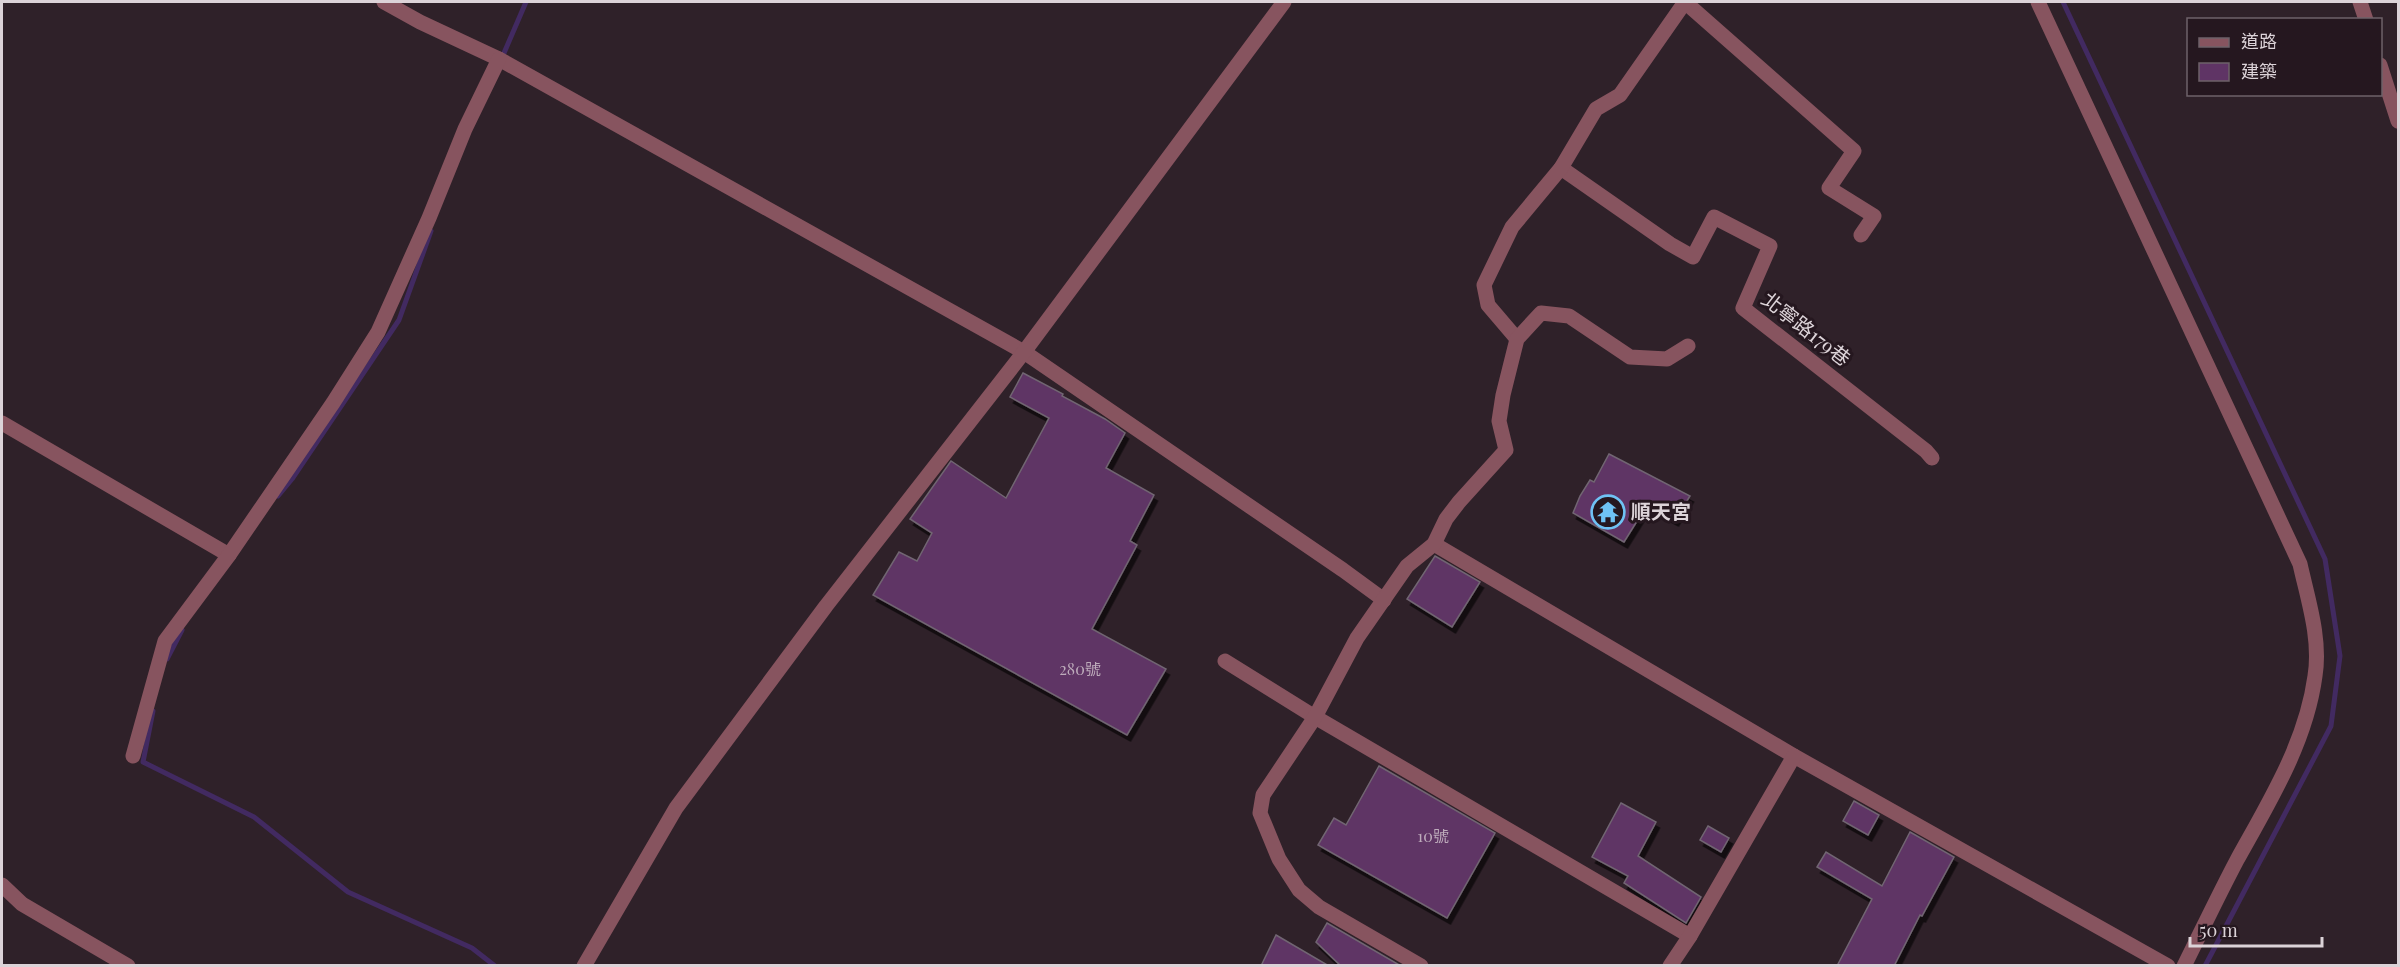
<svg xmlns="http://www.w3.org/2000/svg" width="2400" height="967" font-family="'Playfair Display','Noto Sans TC',serif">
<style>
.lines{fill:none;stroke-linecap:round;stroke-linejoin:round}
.stream{stroke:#422a61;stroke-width:5}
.building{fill:#5f3465;stroke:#716572;stroke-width:1.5;filter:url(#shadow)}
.minor{stroke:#87545f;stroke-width:15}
.labels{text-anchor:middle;stroke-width:6;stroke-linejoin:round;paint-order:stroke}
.number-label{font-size:16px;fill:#bdabbb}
.street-label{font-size:20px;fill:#dcd3d8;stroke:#25171f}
.poi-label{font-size:20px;font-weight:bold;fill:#dcd3d8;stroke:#25171f;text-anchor:start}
</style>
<defs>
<filter id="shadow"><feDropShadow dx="3.5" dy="6" stdDeviation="0" flood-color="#0009"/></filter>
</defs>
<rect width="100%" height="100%" fill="#2f2129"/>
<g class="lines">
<g class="stream">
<polyline points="2063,2 2325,559 2340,656 2331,726 2205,966"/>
<polyline points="504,53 526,2"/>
<polyline points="278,496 292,479 399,320 431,231"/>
<polyline points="167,659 182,630"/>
<polyline points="153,711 143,762 254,817 348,892 472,948 495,966"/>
</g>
</g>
<g class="building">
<polygon points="1023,373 1063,394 1062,396 1105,419 1125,433 1106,468 1154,495 1130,541 1137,545 1092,629 1166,669 1127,735 873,595 899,552 917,561 932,533 910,519 951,461 1006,498 1049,418 1010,397"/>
<polygon points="1609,454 1690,496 1675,520 1647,505 1624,542 1573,513 1580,496 1590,480 1594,482"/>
<polygon points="1435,556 1480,582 1452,627 1407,599"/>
<polygon points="1379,766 1495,833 1447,918 1318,845 1334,818 1346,825"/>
<polygon points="1854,801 1879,815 1868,835 1843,821"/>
<polygon points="1621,803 1656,822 1638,856 1701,897 1686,923 1624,883 1628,876 1592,857"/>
<polygon points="1708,826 1729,838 1721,852 1700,840"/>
<polygon points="1910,832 1954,857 1922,916 1920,915 1894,966 1837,966 1872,899 1817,867 1826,852 1882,886"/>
<polygon points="1327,923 1401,966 1341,966 1316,942"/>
<polygon points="1276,935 1329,966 1261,966"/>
</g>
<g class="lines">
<g class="minor">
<polyline points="384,2 420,22 499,59 1024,352 1343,570 1384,600"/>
<polyline points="1685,2 1854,151 1829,188 1874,216 1861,235"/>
<path d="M2038,2L2300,564C2308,600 2321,639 2315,676C2306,743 2269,802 2237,860C2219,894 2202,930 2184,966"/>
<polyline points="2360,2 2366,20"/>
<polyline points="2380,65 2398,121"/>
<polyline points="1561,168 1670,244 1693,257 1714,217 1770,246 1743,308 1926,451 1932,458"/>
<polyline points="1517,339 1488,305 1484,285 1512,227 1561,168 1596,109 1620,95 1685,2"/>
<polyline points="2,423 229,555"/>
<polyline points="1434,544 1794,756 2168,966"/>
<polyline points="1225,661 1315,717 1690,936"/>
<polyline points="133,756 165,641 229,555 333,403 378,332 429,218 465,129 499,59"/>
<polyline points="2,885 22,904 128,966"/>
<polyline points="584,966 676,808 826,606 1024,352 1284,2"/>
<polyline points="1421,966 1319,907 1299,890 1279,859 1260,813 1263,795 1315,717 1357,638 1407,566 1434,544 1446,519 1459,502 1506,450 1499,421 1503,395 1517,339 1541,313 1569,316 1630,357 1667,359 1688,346"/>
<polyline points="1670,966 1690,936 1794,756"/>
</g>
</g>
<defs>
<g id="temple-ring" transform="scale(1.725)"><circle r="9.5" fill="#25171f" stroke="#6fc2f4" stroke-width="1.5"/><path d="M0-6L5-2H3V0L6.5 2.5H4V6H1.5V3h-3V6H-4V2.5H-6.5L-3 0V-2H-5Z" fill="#6fc2f4"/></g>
</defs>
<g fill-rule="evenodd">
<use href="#temple-ring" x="1608" y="512"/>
</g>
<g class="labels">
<g class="number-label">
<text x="1080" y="675">280號</text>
<text x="1433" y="842">10號</text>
</g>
<g class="street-label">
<text transform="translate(1806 329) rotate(38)" y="7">北寧路179巷</text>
</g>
<g class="poi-label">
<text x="1631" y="519">順天宮</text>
</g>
</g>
<rect width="2400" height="967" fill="none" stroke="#dcd3d8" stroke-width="6"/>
<rect x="2187" y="18" width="195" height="78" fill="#25171f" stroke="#6e6269" stroke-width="1.5"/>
<rect x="2199" y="38" width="30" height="9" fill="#87545f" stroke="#6e6269" stroke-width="1.5"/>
<text x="2241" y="48" font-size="18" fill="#dcd3d8">道路</text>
<rect x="2199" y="63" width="30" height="18" fill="#5f3465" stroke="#6e6269" stroke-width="1.5"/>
<text x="2241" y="78" font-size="18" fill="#dcd3d8">建築</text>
<path d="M2190 937v9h132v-9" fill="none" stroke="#dcd3d8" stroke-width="3"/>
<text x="2199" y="937" font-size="18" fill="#dcd3d8" stroke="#25171f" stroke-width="4.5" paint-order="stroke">50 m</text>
</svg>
